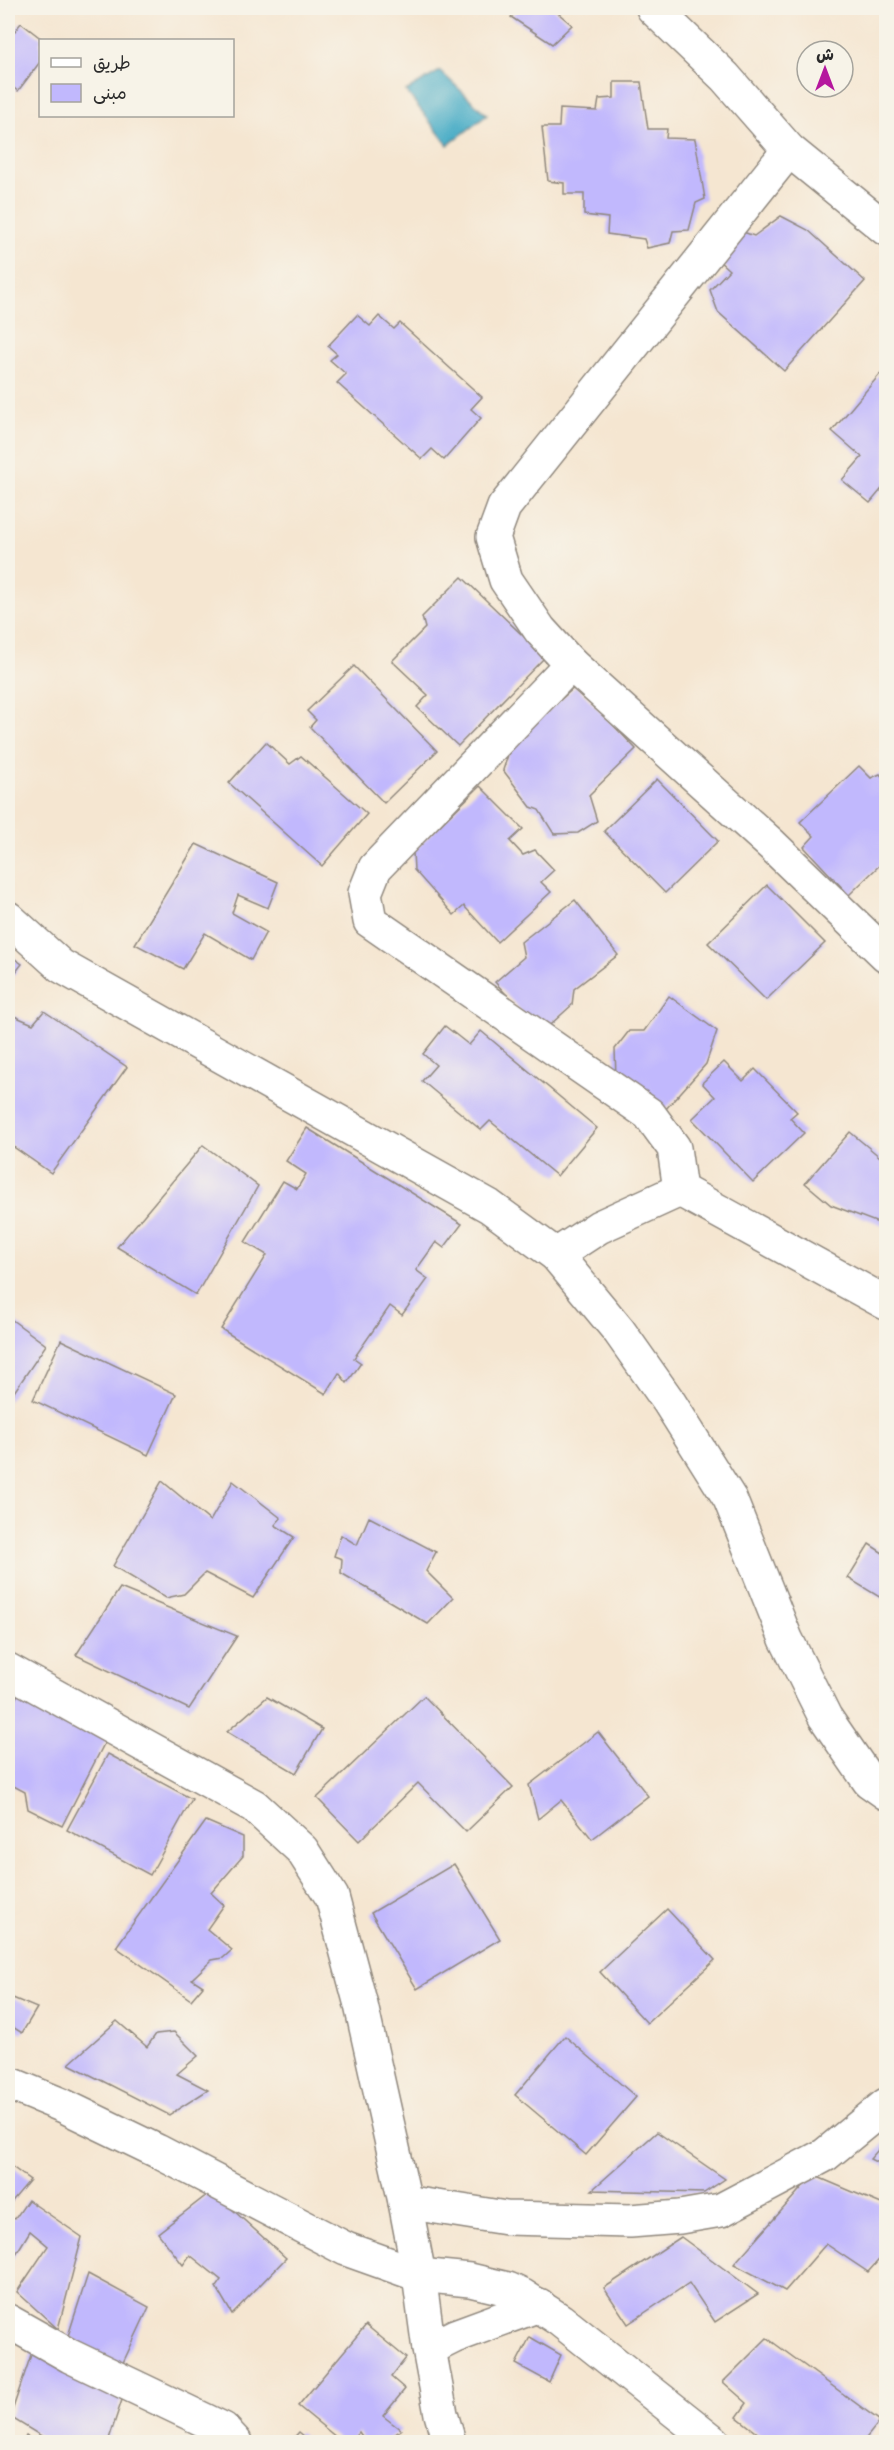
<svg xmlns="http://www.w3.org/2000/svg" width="894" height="2450" font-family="'Gochi Hand','Playpen Sans Arabic',sans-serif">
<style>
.water{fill:#46acc6;stroke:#386c78;stroke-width:1.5}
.building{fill:#c1b8fd}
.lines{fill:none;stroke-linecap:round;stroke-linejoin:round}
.minor-casing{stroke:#90887e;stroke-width:36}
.minor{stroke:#fff;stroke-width:33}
</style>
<rect width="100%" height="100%" fill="#f7f3e8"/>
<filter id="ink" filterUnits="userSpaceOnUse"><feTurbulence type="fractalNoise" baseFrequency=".0167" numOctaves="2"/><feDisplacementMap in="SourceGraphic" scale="12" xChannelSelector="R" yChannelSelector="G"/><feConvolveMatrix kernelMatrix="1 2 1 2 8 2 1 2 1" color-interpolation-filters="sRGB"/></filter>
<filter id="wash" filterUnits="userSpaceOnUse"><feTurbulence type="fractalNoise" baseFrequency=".008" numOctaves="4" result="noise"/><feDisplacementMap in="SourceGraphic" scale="24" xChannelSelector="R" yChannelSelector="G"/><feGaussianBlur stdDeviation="1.35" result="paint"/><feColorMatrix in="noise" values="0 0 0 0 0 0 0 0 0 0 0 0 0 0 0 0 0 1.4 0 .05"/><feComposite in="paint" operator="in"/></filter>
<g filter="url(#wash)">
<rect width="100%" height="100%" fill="#f5e6d1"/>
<polygon class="water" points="440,71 487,115 448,145 406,91"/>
<g id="blocks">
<g class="building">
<polygon points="519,8 552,8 572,25 552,44 511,17"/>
<polygon points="21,23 43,40 40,40 40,62 18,91 8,84 8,40"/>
<polygon points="614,82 641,82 648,129 667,129 666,138 695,139 705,199 696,203 689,230 673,231 670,243 647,248 644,239 607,234 608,218 584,215 584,194 564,194 564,183 548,181 542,127 559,127 560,109 597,111 599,99 614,98"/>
<polygon points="781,216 808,230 865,281 784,371 718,312 710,290 729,270 718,260 743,232 754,236"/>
<polygon points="357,315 370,326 379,316 394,329 400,323 482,397 471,409 481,418 444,460 432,449 422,459 337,383 346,374 330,360 337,354 328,346"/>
<polygon points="886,367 886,484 870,503 842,480 862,457 832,431"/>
<polygon points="462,577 545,657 458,746 417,707 428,695 392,661 425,628 422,617"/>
<polygon points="354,666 437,751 384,803 310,727 316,720 307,711"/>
<polygon points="576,686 636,749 589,795 597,821 578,833 554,834 539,810 531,807 503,770 512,743"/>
<polygon points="266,742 290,764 301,756 367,814 322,866 229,783"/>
<polygon points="859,766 871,778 880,774 886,781 886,859 849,895 804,847 814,836 800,822"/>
<polygon points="657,779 718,841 665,893 604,831"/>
<polygon points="480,786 523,829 510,841 523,855 535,850 554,870 541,882 551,892 497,942 464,906 454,915 414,870 413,852"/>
<polygon points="196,844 278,882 268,908 238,895 232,913 266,932 251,960 205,933 183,969 135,944"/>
<polygon points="767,885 825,943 766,1000 708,943"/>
<polygon points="575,900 618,955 574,989 572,1005 541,1033 495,982 524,957 521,942"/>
<polygon points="8,954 22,964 8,982"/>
<polygon points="669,996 717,1031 706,1064 665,1110 616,1077 615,1049 629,1031 644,1031"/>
<polygon points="44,1011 127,1067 51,1173 8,1143 8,1026 14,1016 33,1024"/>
<polygon points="445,1026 469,1045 481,1031 597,1128 557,1176 490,1121 481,1130 422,1081 436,1065 423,1054"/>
<polygon points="724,1062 743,1081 755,1069 797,1112 790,1118 804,1133 753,1182 692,1119 715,1097 702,1083"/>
<polygon points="307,1128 462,1224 444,1248 436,1242 416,1270 428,1279 402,1315 390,1306 354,1358 361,1363 347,1383 339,1373 326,1394 221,1329 267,1255 245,1242 283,1181 297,1189 306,1174 286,1161"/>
<polygon points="850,1132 886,1162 886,1226 831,1205 805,1183"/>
<polygon points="203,1145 258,1186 196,1295 117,1247"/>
<polygon points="8,1317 46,1345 8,1401"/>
<polygon points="61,1340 176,1394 148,1455 33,1400"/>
<polygon points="162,1481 210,1521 233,1481 281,1518 275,1525 294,1537 253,1598 205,1573 184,1594 166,1598 113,1566"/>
<polygon points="369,1517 436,1552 426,1571 453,1598 428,1624 341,1573 342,1559 334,1556 341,1535 357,1545"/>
<polygon points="869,1544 886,1555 886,1601 848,1578"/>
<polygon points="120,1588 237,1636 189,1709 76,1655"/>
<polygon points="18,1694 107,1738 62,1826 28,1809 25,1792 8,1783 8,1714"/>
<polygon points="424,1696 513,1787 466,1832 418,1783 359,1841 317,1798"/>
<polygon points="267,1697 322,1729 296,1773 227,1732"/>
<polygon points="598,1732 648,1796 592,1839 561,1800 538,1819 529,1785"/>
<polygon points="108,1754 192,1799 150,1875 67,1830"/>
<polygon points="206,1821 243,1837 243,1856 211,1893 224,1905 207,1929 232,1950 223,1958 212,1960 192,1979 203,1986 191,2000 116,1947"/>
<polygon points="454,1864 500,1939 417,1989 371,1913"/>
<polygon points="667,1909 715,1960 647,2023 600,1972"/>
<polygon points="8,1996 37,2008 22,2033 8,2024"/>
<polygon points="117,2021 147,2047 156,2034 174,2032 198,2056 177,2074 208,2090 169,2115 69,2064"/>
<polygon points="565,2036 636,2097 586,2155 515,2095"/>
<polygon points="657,2132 725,2179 704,2193 592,2190"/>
<polygon points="886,2141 886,2167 870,2159"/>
<polygon points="8,2164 30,2180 8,2206"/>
<polygon points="813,2175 886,2206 886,2252 868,2272 826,2244 785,2291 734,2264"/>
<polygon points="212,2191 286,2258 232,2314 216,2287 221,2280 190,2255 183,2265 158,2233"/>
<polygon points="28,2200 82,2237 58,2329 17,2292 48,2246 30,2231 8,2267 8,2217 15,2219"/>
<polygon points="681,2237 758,2294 715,2322 689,2283 628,2324 604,2288"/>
<polygon points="88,2274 149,2307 121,2367 68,2336"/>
<polygon points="366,2325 406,2358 391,2377 405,2389 383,2416 401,2430 383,2442 366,2442 359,2432 350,2442 342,2442 298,2406"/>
<polygon points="530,2337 561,2355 549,2382 516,2364"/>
<polygon points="767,2338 880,2421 863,2442 769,2442 737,2417 747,2403 723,2382"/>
<polygon points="34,2346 125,2391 108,2442 51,2442 10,2417"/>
<polygon points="299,2432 311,2442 290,2442"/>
<polygon points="26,2436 37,2442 23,2442"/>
</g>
</g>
</g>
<g filter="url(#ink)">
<use href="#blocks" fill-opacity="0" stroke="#90887e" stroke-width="1.5"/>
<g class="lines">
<g class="minor-casing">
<g id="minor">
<polyline points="653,8 725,77 789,150 886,229"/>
<polyline points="571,664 772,845 886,955"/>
<polyline points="8,918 61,966 489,1206 556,1255 619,1331 669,1402 730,1499 786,1639 825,1717 869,1781 886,1793"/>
<polyline points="680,1190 674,1148 649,1114 370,921 365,893 375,868 571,664 540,630 506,580 493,537 504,507 789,150"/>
<polyline points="680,1190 886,1303"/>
<polyline points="556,1255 599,1227 680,1190"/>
<polyline points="8,1670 254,1806 302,1850 332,1897 361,2005 405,2202 419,2275 429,2349 441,2414 449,2442"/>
<polyline points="8,2083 64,2106 157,2151 346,2249 419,2275 470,2280 508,2289 523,2296 560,2320 714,2442"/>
<polyline points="405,2202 506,2218 630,2221 680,2217 721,2210 825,2155 886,2105"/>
<polyline points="8,2321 70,2356 223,2429 235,2442"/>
<polyline points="429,2349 455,2336 539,2305"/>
</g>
</g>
<use href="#minor" class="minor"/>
</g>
</g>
<rect width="894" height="2450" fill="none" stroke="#f7f3e8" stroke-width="30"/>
<rect x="39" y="39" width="195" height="78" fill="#f7f3e8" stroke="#a5a39c" stroke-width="1.5"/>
<rect x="51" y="58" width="30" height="9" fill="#ffffff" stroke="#a5a39c" stroke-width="1.5"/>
<text x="93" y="69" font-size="18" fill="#2b2b2b">طريق</text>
<rect x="51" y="84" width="30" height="18" fill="#c1b8fd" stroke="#a5a39c" stroke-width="1.5"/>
<text x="93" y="99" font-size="18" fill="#2b2b2b">مبنى</text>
<g transform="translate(825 69)"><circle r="28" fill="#f7f3e8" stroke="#a5a39c" stroke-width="1.5"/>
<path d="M0-4.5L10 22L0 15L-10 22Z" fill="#b5179e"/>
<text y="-9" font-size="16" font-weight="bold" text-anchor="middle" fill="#2b2b2b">ش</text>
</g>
</svg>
